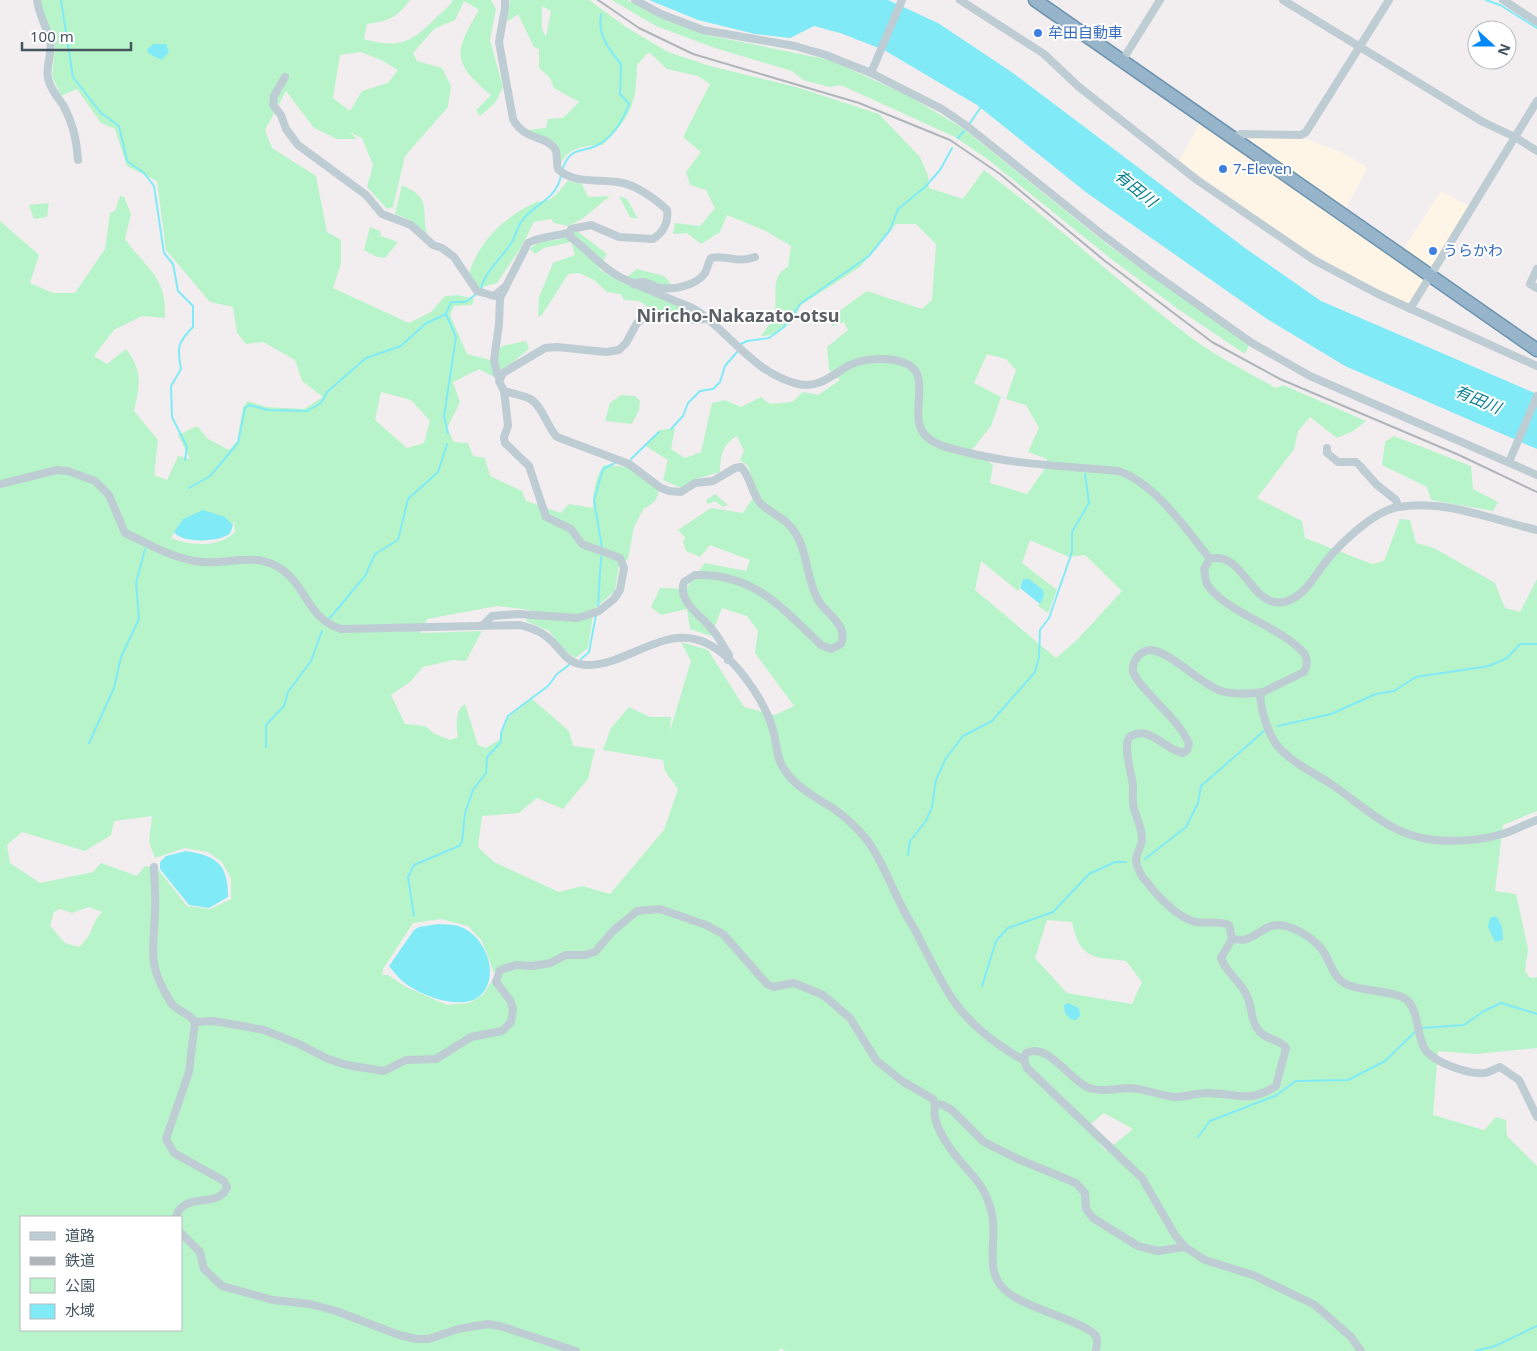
<svg xmlns="http://www.w3.org/2000/svg" width="1537" height="1351" font-family="'Noto Sans','Noto Sans JP',sans-serif">
<style>
.commercial{fill:#fef5e6}
.green{fill:#b8f4c9;fill-rule:evenodd}
.water{fill:#80ebf7}
.lines{fill:none;stroke-linecap:round;stroke-linejoin:round}
.stream{stroke:#80ebf7;stroke-width:2}
.trunk-casing{stroke:#6c93b0;stroke-width:15}
.minor{stroke:#beccd3;stroke-width:8}
.trunk{stroke:#96b5ca;stroke-width:12}
.rail{stroke:#b0b5ba;stroke-width:2}
.shop-dot{fill:#3f7fe0;stroke:#fff;stroke-width:2}
.labels{text-anchor:middle;stroke-width:4;stroke-linejoin:round;paint-order:stroke}
.shop-label{font-size:15px;fill:#366cbe;stroke:#fff;text-anchor:start}
.water-label{font-size:16px;font-style:italic;fill:#047f8d;stroke:#fff}
.quarter-label{font-size:18px;font-weight:bold;fill:#5a6065;stroke:#fff}
</style>
<rect width="100%" height="100%" fill="#f2eeef"/>
<g class="commercial">
<polygon points="1200,123 1426,279 1409,304 1358,279 1302,248 1179,161"/>
<polygon points="1243,132 1304,138 1338,151 1364,165 1367,169 1346,208 1240,138"/>
<polygon points="1441,191 1469,206 1431,270 1404,248"/>
</g>
<g class="green">
<path d="M40,0H410C397,18 388,21 367,24L364,39C410,53 418,33 450,5L453,0H491L496,9L490,40L503,87L495,103L480,116L476,110L491,95C450,61 455,51 479,10L464,1L455,20L434,29L413,53L417,61L442,68L451,86L448,107L405,156L393,207L387,209L367,187L373,165L362,138L350,132L357,139H337L314,128L286,91L265,130L272,148L316,176L327,232L341,240V264L333,288L409,323L431,312L445,296L458,295L474,299L472,305L454,306L450,315L467,354L490,360L502,346L526,341L529,349L494,377L479,369L453,382L460,402L447,428L454,442L468,443L473,456L485,458L490,476L522,491L526,501L561,513L569,504L593,508C592,496 596,475 604,465L627,467L658,490C659,499 652,505 644,508L634,527L628,559L619,564L615,591L594,609L588,648L575,658L564,650L549,631L526,621L530,610L497,606L427,619L420,633L482,631L466,661L453,660L423,667L410,682L391,695L405,724L425,726L435,734L450,740L458,737C456,726 455,710 465,704L478,745L486,748L499,740L509,717L532,699L569,731L573,746L595,749L588,779L563,809L537,798L519,813L482,816L478,847L494,862L559,892L582,886L610,894L664,830L678,789L665,771L663,760L603,750L611,728L629,707L650,717H671L670,731L691,661L681,642L708,650L744,707L775,715L794,706L755,653L758,631L747,616L722,608L711,636L690,629L687,609L661,615L651,607L660,588L686,589L705,563L746,571L750,560L710,545L700,557L686,551L683,542L685,537L678,530L711,508L743,513L757,492L748,466L740,460L744,451L737,436C723,444 720,456 720,472L693,480L681,488L663,480L668,460L644,445L660,430L675,428L671,449L685,458L701,452L712,403L725,400L741,407L761,397L770,404L792,402L803,392L818,395L840,380L829,370L827,347L848,330L844,322L832,326L831,317L867,291L922,309L932,300L936,244L916,224H896L860,267L801,305L793,322L771,335L761,336C765,330 772,322 774,315C779,299 768,277 788,267L791,246L766,231L727,215L720,232L701,244L687,233L673,234L675,223L700,226L715,208L706,190L690,185L686,172L701,152L683,137L710,84L698,76L667,69L649,52L637,65C636,106 631,116 603,145C585,146 570,146 561,163C561,139 546,139 527,130L546,128L548,119L563,118L579,102L554,88L550,78L539,68V49L534,47L518,14L507,22L510,0H589L626,27L668,52L710,66L796,87L879,114L920,157L928,176L929,188L963,199L984,170C1054,222 1117,281 1185,333C1213,355 1246,371 1276,388L1283,385L1366,421L1353,431L1337,438L1310,417L1298,431L1294,449L1257,498L1302,521L1305,538L1372,564L1384,561L1400,519L1410,520L1416,543L1434,548L1495,583L1505,608L1520,612L1537,579V811L1503,825L1495,891L1516,894L1528,949L1525,971L1530,978L1537,977V1048L1476,1054L1438,1051L1433,1115L1484,1130L1496,1117L1506,1120L1507,1136L1537,1166V1351H785L781,1348L778,1351H0V221L39,255L30,283L53,293H75L105,249L110,213L115,211L120,196L124,197L131,214L125,239C147,270 167,276 165,318L142,316L114,330L94,356L107,364L126,349C143,371 140,385 134,411L158,440L154,475L167,480L178,456L190,459L178,435L197,426L208,439L229,450L237,441L243,407L248,401L266,407L304,409L323,397L302,381L295,360L263,342L246,344L237,333L233,307L210,302L166,250L157,181L127,166L115,129L101,123L77,89L61,96L52,76L55,47L43,14ZM542,6L551,11L546,37L542,29ZM361,52L381,60L398,70L388,83L362,91L350,111L333,98L340,55ZM987,354L1006,359L1016,370L1006,399L1026,405L1039,428L1028,452L1047,459L1046,467L1027,494L990,483L993,465L972,450L991,426L1001,397L974,383ZM381,392L411,400L430,421L424,443L407,448L375,420ZM225,517L233,525L234,520L235,532C218,548 192,546 171,538L183,519ZM1030,540L1069,557L1085,555L1122,591L1076,641L1056,658L975,590L981,561L1018,591L1023,579L1044,596L1038,606L1048,613L1057,590L1022,563ZM152,816L149,842L155,858L185,848L208,852L222,862L231,879V899L210,909L187,906L157,868L145,866L137,876L101,863L93,872L40,883L10,863L7,845L22,832L85,851L111,835L114,821ZM89,907L102,912C90,924 95,933 79,947L65,943L50,926L54,912L60,909L72,913ZM441,919L468,926L482,941L494,973L508,963L509,969L493,979L483,995L469,1003L447,1005L406,987L388,975H382L383,969L413,923ZM1047,920L1072,922C1080,959 1092,957 1126,961L1142,982L1132,1004L1067,993L1035,958ZM1104,1113L1133,1129L1106,1151L1086,1128ZM21,1217H181V1330H21Z"/>
<polygon points="612,0 627,0 657,16 707,35 830,60 909,96 964,129 1108,245 1249,345 1245,354 1178,309 1110,258 986,158 955,137 841,85 830,87 803,80 792,71 715,48 656,26"/>
<path d="M568,181L582,184L588,197L610,196L582,219L568,226L554,223L551,219L534,222L520,249L497,283L479,288L469,274C478,242 506,215 537,202C542,201 548,201 552,198C558,194 563,186 568,181Z"/>
<path d="M402,185C407,188 415,191 419,196C428,206 422,223 428,235L410,220L395,214Z"/>
<polygon points="619,196 627,199 638,219 630,217"/>
<polygon points="49,203 47,217 34,219 29,205"/>
<polygon points="370,227 380,231 381,236 398,242 385,258 377,257 364,250"/>
<polygon points="577,231 607,254 599,269 624,284 627,277 637,269 664,276 671,284 656,294 673,304 697,313 693,318 668,311 654,311 639,301 624,300 621,294 607,292 594,280 579,273 568,274 542,315 538,317 539,297 553,263 575,255 571,242 544,248 535,254 530,249 540,241 558,240"/>
<polygon points="621,395 635,396 640,401 639,410 632,424 605,421 610,403"/>
<polygon points="1394,436 1471,466 1473,489 1498,502 1493,511 1431,500 1427,487 1382,465 1385,442"/>
<polygon points="715,494 728,505 723,507 715,501 708,504 706,500"/>
</g>
<g class="water">
<polygon points="649,0 888,0 938,23 1013,73 1245,248 1321,301 1537,394 1537,449 1345,366 1267,319 1087,193 977,105 884,50 840,33 814,26 790,38 755,34 698,20"/>
<polygon points="153,44 166,44 169,52 162,60 149,54 147,50"/>
<path d="M203,510L225,517L233,525C232,527 231,532 230,533C223,542 181,544 174,532L183,519Z"/>
<polygon points="1023,579 1029,579 1043,590 1044,596 1040,604 1020,588"/>
<path d="M186,851C217,856 228,864 228,897L209,908L189,905L160,869V862L166,856Z"/>
<polygon points="1496,916 1502,927 1503,940 1495,942 1488,927 1490,918"/>
<path d="M438,924C446,925 455,924 461,927C485,936 501,975 481,995C463,1012 421,996 405,983C399,979 394,972 389,966L414,930L419,927Z"/>
<polygon points="1068,1003 1079,1008 1080,1016 1076,1020 1070,1019 1065,1013 1064,1005"/>
</g>
<g class="lines">
<g class="stream">
<path d="M61,0L73,77L101,113L119,126L127,161L144,173L154,186L164,253L173,264L178,291L193,306V327C177,343 177,348 181,369L171,386L172,417L187,447L185,460"/>
<polyline points="1486,0 1500,5 1537,28"/>
<polyline points="970,123 981,107"/>
<polyline points="958,138 964,131"/>
<path d="M563,168C571,147 579,153 596,146C612,138 623,120 629,104L620,94L621,64C609,50 597,34 601,14"/>
<path d="M481,289C485,271 502,258 512,242C516,235 517,227 522,221C533,204 557,200 561,175"/>
<polyline points="446,314 456,337 444,416 448,433"/>
<polyline points="741,344 747,341 769,338 784,327 800,304 869,256 890,230 898,209 925,187 940,170 952,148"/>
<polyline points="671,429 683,416 688,403 700,391 713,389 720,382 725,366 737,352"/>
<polyline points="631,459 659,432"/>
<polyline points="189,488 210,476 238,443 245,408 249,405 268,410 307,411 321,403 327,392 366,358 401,346 425,324 446,314 451,302 465,302 478,293"/>
<polyline points="602,548 594,500 603,469 615,463"/>
<polyline points="598,606 601,557"/>
<polyline points="329,619 365,576 375,554 398,540 408,499 438,472 447,444"/>
<polyline points="581,659 589,652 596,615"/>
<polyline points="1278,726 1331,714 1376,694 1394,691 1416,677 1489,666 1507,658 1520,644 1537,644"/>
<polyline points="89,743 114,688 121,657 139,619 136,583 145,549"/>
<polyline points="266,747 266,725 284,706 288,692 311,661 322,631"/>
<polyline points="908,855 910,841 926,821 932,807 936,780 946,758 963,736 992,721 1035,672 1039,657 1040,630 1049,618 1072,552 1072,532 1089,503 1085,474"/>
<polyline points="1145,859 1186,827 1198,803 1201,786 1264,731"/>
<polyline points="414,916 408,877 414,865 459,846 462,842 465,813 473,790 486,773 487,757 501,742 501,733 508,716 548,686 557,674 569,665"/>
<polyline points="982,986 996,941 1008,928 1053,912 1089,874 1115,862 1126,862"/>
<polyline points="1421,1028 1464,1025 1484,1011 1501,1003 1537,1014"/>
<polyline points="1198,1137 1210,1121 1275,1096 1296,1081 1348,1080 1385,1061 1417,1030"/>
<polyline points="1475,1351 1495,1346 1537,1326"/>
</g>
<g class="trunk-casing">
<polyline id="trunk" points="1035,0 1537,350"/>
</g>
<g class="minor">
<path d="M37,0C39,15 46,26 50,40C53,54 45,67 48,78C50,89 57,96 63,105C72,121 77,142 78,160"/>
<path d="M505,0V8L499,42L513,119C524,141 546,135 555,149C558,154 556,163 558,169C573,185 604,178 623,183C637,186 657,200 667,210C669,222 663,233 653,239L619,237L591,225L571,229L570,237C588,249 600,267 620,277C638,286 657,293 675,301C683,304 692,307 699,312C732,336 756,374 798,384C819,389 833,374 850,365C864,358 890,357 905,363C935,374 905,418 927,437C937,446 953,449 965,452C1015,465 1067,466 1118,471C1154,482 1187,530 1210,559"/>
<polyline points="635,0 661,14 703,30 795,46 826,55 871,73 942,109 967,126 1104,236 1156,275 1252,343 1310,376 1537,475"/>
<polyline points="960,0 1044,54 1079,87 1197,180 1314,260 1378,294 1537,366"/>
<polyline points="1283,0 1483,122 1515,137 1537,151"/>
<polyline points="1503,0 1537,22"/>
<polyline points="1122,61 1160,0"/>
<polyline points="871,73 902,0"/>
<polyline points="285,77 274,96 273,105 281,115 286,129 298,145 366,195 382,214 411,225 433,245 442,248 454,257 477,291 494,296 506,286"/>
<polyline points="1234,139 1240,134 1301,135 1306,132 1389,0"/>
<polyline points="1537,269 1530,284 1537,288"/>
<path d="M634,284C643,279 648,284 657,287C671,291 696,286 705,273C707,269 708,263 711,258C724,254 735,264 755,257"/>
<polyline points="1410,309 1537,101"/>
<path d="M706,319L691,320L663,314L647,316L637,323L626,343L619,350L606,352L557,347L545,348L503,373L499,381L504,391C513,394 524,395 532,400C544,409 547,427 557,437L629,464L661,488L669,491L681,492L695,483L713,481L735,468L741,467C751,477 752,495 761,504C773,515 788,519 796,534C808,553 806,579 818,600C826,614 849,625 841,644L831,649L821,645C782,608 754,573 695,575L684,582C677,602 701,615 711,628C718,636 723,646 729,655L728,660"/>
<path d="M500,378L497,374L494,360L499,324L500,298L528,243C540,236 556,237 570,232"/>
<polyline points="1327,448 1327,453 1338,462 1356,462 1360,466 1377,485 1396,500 1398,507"/>
<polyline points="1509,462 1537,396"/>
<path d="M0,484L57,470L68,471L95,481L109,495L125,533C147,543 170,557 195,561C223,567 251,551 278,567C307,584 306,618 341,629L520,625C530,628 539,630 547,637C564,650 564,665 589,665C628,665 667,622 708,644C735,657 765,701 773,730C777,743 776,758 784,769C796,788 816,797 834,809C846,817 858,829 867,840C882,860 890,884 902,907C907,918 915,928 920,940C944,986 954,1013 998,1044C1006,1049 1014,1056 1024,1060L1027,1068L1142,1178L1175,1235L1185,1247L1205,1260L1253,1275L1315,1305L1351,1337L1361,1351"/>
<path d="M1537,530C1493,520 1445,499 1399,507C1375,510 1342,542 1327,560C1315,575 1304,598 1284,602C1251,609 1243,549 1210,559L1204,569C1205,574 1205,579 1207,584C1222,610 1280,627 1302,651C1308,657 1308,665 1304,672L1263,692L1260,697C1262,712 1267,731 1276,744C1290,762 1313,772 1331,784C1365,807 1391,836 1434,840C1457,842 1479,841 1502,834C1514,831 1525,824 1537,820"/>
<polyline points="483,625 492,616 518,614 578,618 599,611 614,599 620,590 624,568 620,558 582,544 571,529 546,517 529,466 505,443 504,437 508,426 507,416 504,391"/>
<path d="M154,867C154,881 156,896 155,910C154,954 146,962 171,1003C177,1011 189,1013 195,1022"/>
<path d="M1232,939C1236,939 1243,941 1247,939C1262,934 1267,920 1289,927C1302,931 1318,942 1325,954C1331,965 1334,978 1346,984C1361,992 1397,990 1408,1001C1420,1014 1416,1037 1426,1051C1436,1063 1470,1075 1485,1073C1490,1072 1495,1069 1500,1067L1519,1080L1537,1117"/>
<path d="M1024,1060L1026,1053C1049,1041 1072,1085 1093,1089C1104,1092 1119,1088 1131,1088C1146,1089 1161,1096 1176,1097C1186,1097 1196,1093 1206,1093C1237,1093 1248,1104 1276,1086L1286,1048C1280,1039 1267,1040 1260,1032C1250,1021 1253,1009 1247,996C1241,981 1226,973 1221,958L1232,939L1229,925C1219,920 1206,924 1195,922C1177,917 1157,896 1146,881C1141,877 1137,867 1136,861C1136,853 1142,846 1142,839C1142,828 1137,819 1134,809C1132,802 1133,794 1133,786C1132,774 1121,742 1131,736C1150,725 1166,751 1183,753L1187,750L1189,744C1180,719 1136,687 1133,671C1132,666 1135,660 1138,656C1141,653 1146,650 1151,650C1171,652 1199,683 1221,691C1235,695 1248,694 1263,692"/>
<polyline points="936,1104 943,1105 952,1110 984,1142 1018,1159 1076,1183 1085,1193 1086,1209 1093,1218 1138,1246 1158,1251 1185,1247"/>
<path d="M176,1217C183,1191 220,1209 227,1187L224,1181L174,1153L166,1139L189,1072L195,1022L214,1021L264,1030L299,1044L328,1059L347,1065L384,1071L406,1060L436,1059L471,1037L502,1031L511,1022L513,1009L510,1000L496,982L500,970L516,965L533,966L550,963L566,955H585L595,952L613,931L637,911L660,909L706,925L723,934L767,984L773,987L794,983L823,995L850,1018L876,1060L902,1081L933,1099C937,1106 933,1110 935,1117C936,1125 943,1138 948,1145C965,1172 984,1178 992,1214C998,1239 983,1270 1005,1290C1023,1308 1087,1322 1096,1336C1098,1341 1097,1346 1096,1351"/>
<polyline points="181,1233 200,1252 204,1269 222,1286 273,1300 310,1304 336,1311 399,1335 417,1339 429,1339 458,1329 487,1324 500,1326 576,1351"/>
</g>
<use href="#trunk" class="trunk"/>
<polyline class="rail" points="598,0 639,28 693,54 859,103 950,140 1000,174 1105,261 1212,342 1280,379 1459,455 1537,492"/>
</g>
<g class="shop-dot">
<circle cx="1038" cy="33" r="5"/>
<circle cx="1223" cy="169" r="5"/>
<circle cx="1433" cy="251" r="5"/>
</g>
<g class="labels">
<g class="shop-label">
<text x="1048" y="38">牟田自動車</text>
<text x="1233" y="174">7-Eleven</text>
<text x="1443" y="256">うらかわ</text>
</g>
<g class="water-label">
<text transform="translate(1136 188) rotate(39)" y="6">有田川</text>
<text transform="translate(1478 399) rotate(23)" y="6">有田川</text>
</g>
<g class="quarter-label">
<text x="738" y="322">Niricho-Nakazato-otsu</text>
</g>
</g>
<rect x="20" y="1216" width="162" height="115" fill="#ffffff" stroke="#b4bbbf"/>
<rect x="30" y="1232" width="25" height="8" fill="#beccd3" stroke="#b4bbbf"/>
<text x="65" y="1241" font-size="15" fill="#44555f">道路</text>
<rect x="30" y="1257" width="25" height="8" fill="#b0b5ba" stroke="#b4bbbf"/>
<text x="65" y="1266" font-size="15" fill="#44555f">鉄道</text>
<rect x="30" y="1278" width="25" height="15" fill="#b8f4c9" stroke="#b4bbbf"/>
<text x="65" y="1291" font-size="15" fill="#44555f">公園</text>
<rect x="30" y="1304" width="25" height="15" fill="#80ebf7" stroke="#b4bbbf"/>
<text x="65" y="1316" font-size="15" fill="#44555f">水域</text>
<g transform="translate(1492 45) rotate(111)"><circle r="24" fill="#ffffff" stroke="#b4bbbf"/>
<path d="M0-4L9 19L0 12L-9 19Z" fill="#0388f7"/>
<text y="-8" font-size="14" font-weight="bold" text-anchor="middle" fill="#44555f">N</text>
</g>
<path d="M22 42v8h109v-8" fill="none" stroke="#44555f" stroke-width="2.5"/>
<text x="30" y="42" font-size="15" fill="#44555f" stroke="#ffffff" stroke-width="4" paint-order="stroke">100 m</text>
</svg>
